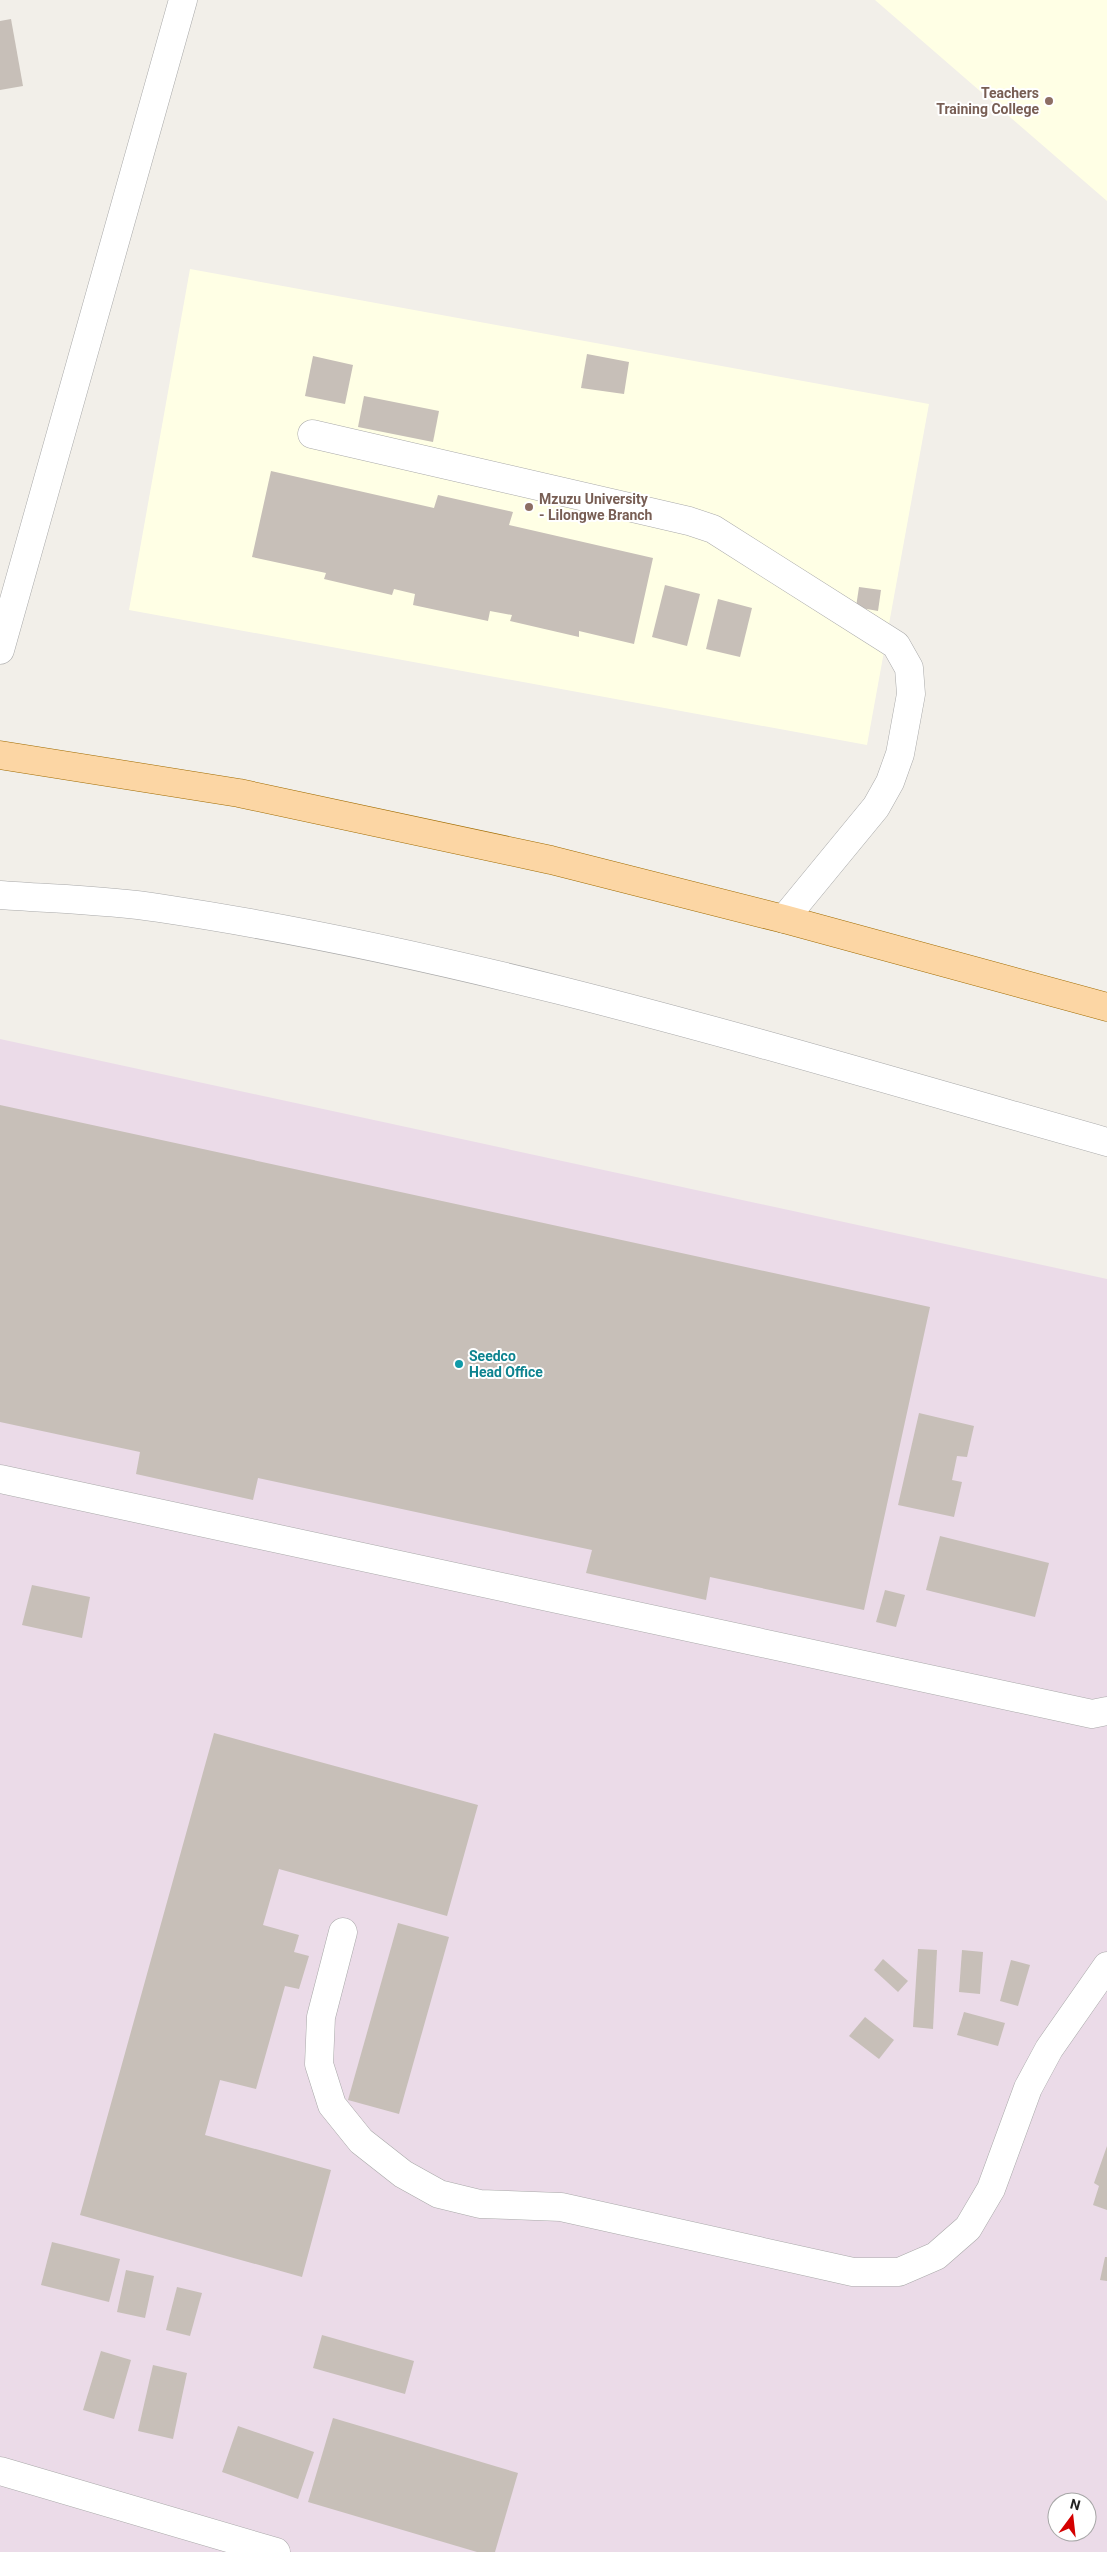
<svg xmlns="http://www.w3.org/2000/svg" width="1107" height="2552" font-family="Roboto,sans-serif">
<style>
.industrial{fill:#ebdbe8;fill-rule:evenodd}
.education{fill:#ffffe5}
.building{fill:#c7bfb8}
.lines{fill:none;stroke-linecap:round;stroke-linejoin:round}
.minor-casing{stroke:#a9a9a9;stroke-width:29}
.major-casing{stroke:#a06b00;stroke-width:29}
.minor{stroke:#fff;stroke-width:28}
.major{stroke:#fcd6a4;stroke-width:28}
.education-dot{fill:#8d6e63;stroke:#fff;stroke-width:2}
.culture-dot{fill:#0f9aa8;stroke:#fff;stroke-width:2}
.labels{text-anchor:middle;stroke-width:4;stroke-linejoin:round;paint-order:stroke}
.education-label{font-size:14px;font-weight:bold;fill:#785e54;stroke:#fff;text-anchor:end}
.culture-label{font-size:14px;font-weight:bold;fill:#0d838f;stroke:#fff;text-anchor:start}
</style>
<rect width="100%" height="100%" fill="#f2efe9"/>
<path class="industrial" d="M0,1039L1107,1279V2552H0ZM1057,2502H1087V2532H1057Z"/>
<g class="education">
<polygon points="875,0 1107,0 1107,201"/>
<polygon points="190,269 929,404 867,745 129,610"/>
</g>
<g class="building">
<polygon points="11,19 23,86 0,90 0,21"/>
<polygon points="587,354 629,362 624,394 581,388"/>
<polygon points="313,356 353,365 345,404 305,396"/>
<polygon points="364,396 439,411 433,442 358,427"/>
<polygon points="271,471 434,508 438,495 513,512 509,525 653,558 634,644 579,631 579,637 510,621 512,615 490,611 488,621 413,605 415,594 394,589 392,595 324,579 326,573 252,557"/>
<polygon points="665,585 700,594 687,646 652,637"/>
<polygon points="859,587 881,590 878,611 856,607"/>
<polygon points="718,599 752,608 740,657 706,649"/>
<polygon points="0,1105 930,1307 864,1610 710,1577 706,1600 586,1573 592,1550 258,1478 253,1500 136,1474 140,1452 0,1422"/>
<polygon points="919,1413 974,1426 967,1457 957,1456 952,1480 962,1482 954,1517 898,1505"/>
<polygon points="940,1536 1049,1563 1035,1617 926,1590"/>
<polygon points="32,1585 90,1597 82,1638 22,1625"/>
<polygon points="885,1590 905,1595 896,1627 876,1622"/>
<polygon points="214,1733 478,1805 447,1916 279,1869 263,1925 299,1935 294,1952 309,1956 299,1989 285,1986 256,2089 220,2080 205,2135 331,2170 302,2277 80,2215"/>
<polygon points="398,1923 449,1937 399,2114 348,2100"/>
<polygon points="918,1949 937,1950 933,2029 913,2027"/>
<polygon points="962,1950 983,1952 980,1994 959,1992"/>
<polygon points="883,1959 908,1981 898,1992 874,1970"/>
<polygon points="1011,1960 1030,1965 1018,2006 1000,2001"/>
<polygon points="964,2012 1005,2023 998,2046 957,2035"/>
<polygon points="865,2017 894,2040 879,2059 849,2036"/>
<polygon points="1107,2146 1107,2210 1093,2205 1099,2186 1094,2183"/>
<polygon points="52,2242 120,2259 109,2302 41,2285"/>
<polygon points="1105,2257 1107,2257 1107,2281 1100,2280"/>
<polygon points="126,2270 154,2276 145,2318 117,2312"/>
<polygon points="177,2287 202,2293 190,2336 166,2330"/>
<polygon points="322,2335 414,2361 405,2394 313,2368"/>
<polygon points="101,2351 131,2360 114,2419 83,2410"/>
<polygon points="153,2365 187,2373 173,2439 138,2431"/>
<polygon points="333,2418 518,2473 495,2552 477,2552 308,2502"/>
<polygon points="238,2426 314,2452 298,2499 222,2472"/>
</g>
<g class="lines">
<g class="minor-casing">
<g id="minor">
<polyline points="312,434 689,521 713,529 896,645 909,668 911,694 900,754 890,782 876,807 784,919"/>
<polyline points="0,650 183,0"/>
<path d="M0,895C53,899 107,900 159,908C481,956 794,1054 1107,1142"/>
<polyline points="0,1479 1092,1714 1107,1711"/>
<polyline points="343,1932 321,2017 319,2064 332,2105 361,2141 403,2174 439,2194 480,2204 561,2207 853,2272 899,2272 936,2256 968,2228 991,2189 1028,2088 1049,2049 1107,1966"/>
<polyline points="0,2471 276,2552"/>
</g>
</g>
<g class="major-casing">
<polyline id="major" points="0,755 239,793 551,860 784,919 1107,1007"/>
</g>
<use href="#minor" class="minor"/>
<use href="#major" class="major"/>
</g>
<g class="education-dot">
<circle cx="1049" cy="101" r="5"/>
<circle cx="529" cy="507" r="5"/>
</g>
<circle class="culture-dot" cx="459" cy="1364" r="5"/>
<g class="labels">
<g class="education-label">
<text x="1039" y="98">Teachers<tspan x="1039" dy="16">Training College</tspan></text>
<text x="539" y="504" text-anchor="start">Mzuzu University<tspan x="539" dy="16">- Lilongwe Branch</tspan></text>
</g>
<g class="culture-label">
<text x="469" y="1361">Seedco<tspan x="469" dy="16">Head Office</tspan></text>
</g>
</g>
<g transform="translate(1072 2517) rotate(15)"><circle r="24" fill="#ffffff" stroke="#a7a7a7"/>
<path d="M0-4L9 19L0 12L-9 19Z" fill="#d40000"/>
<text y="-8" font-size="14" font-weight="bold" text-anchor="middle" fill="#222222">N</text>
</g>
</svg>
